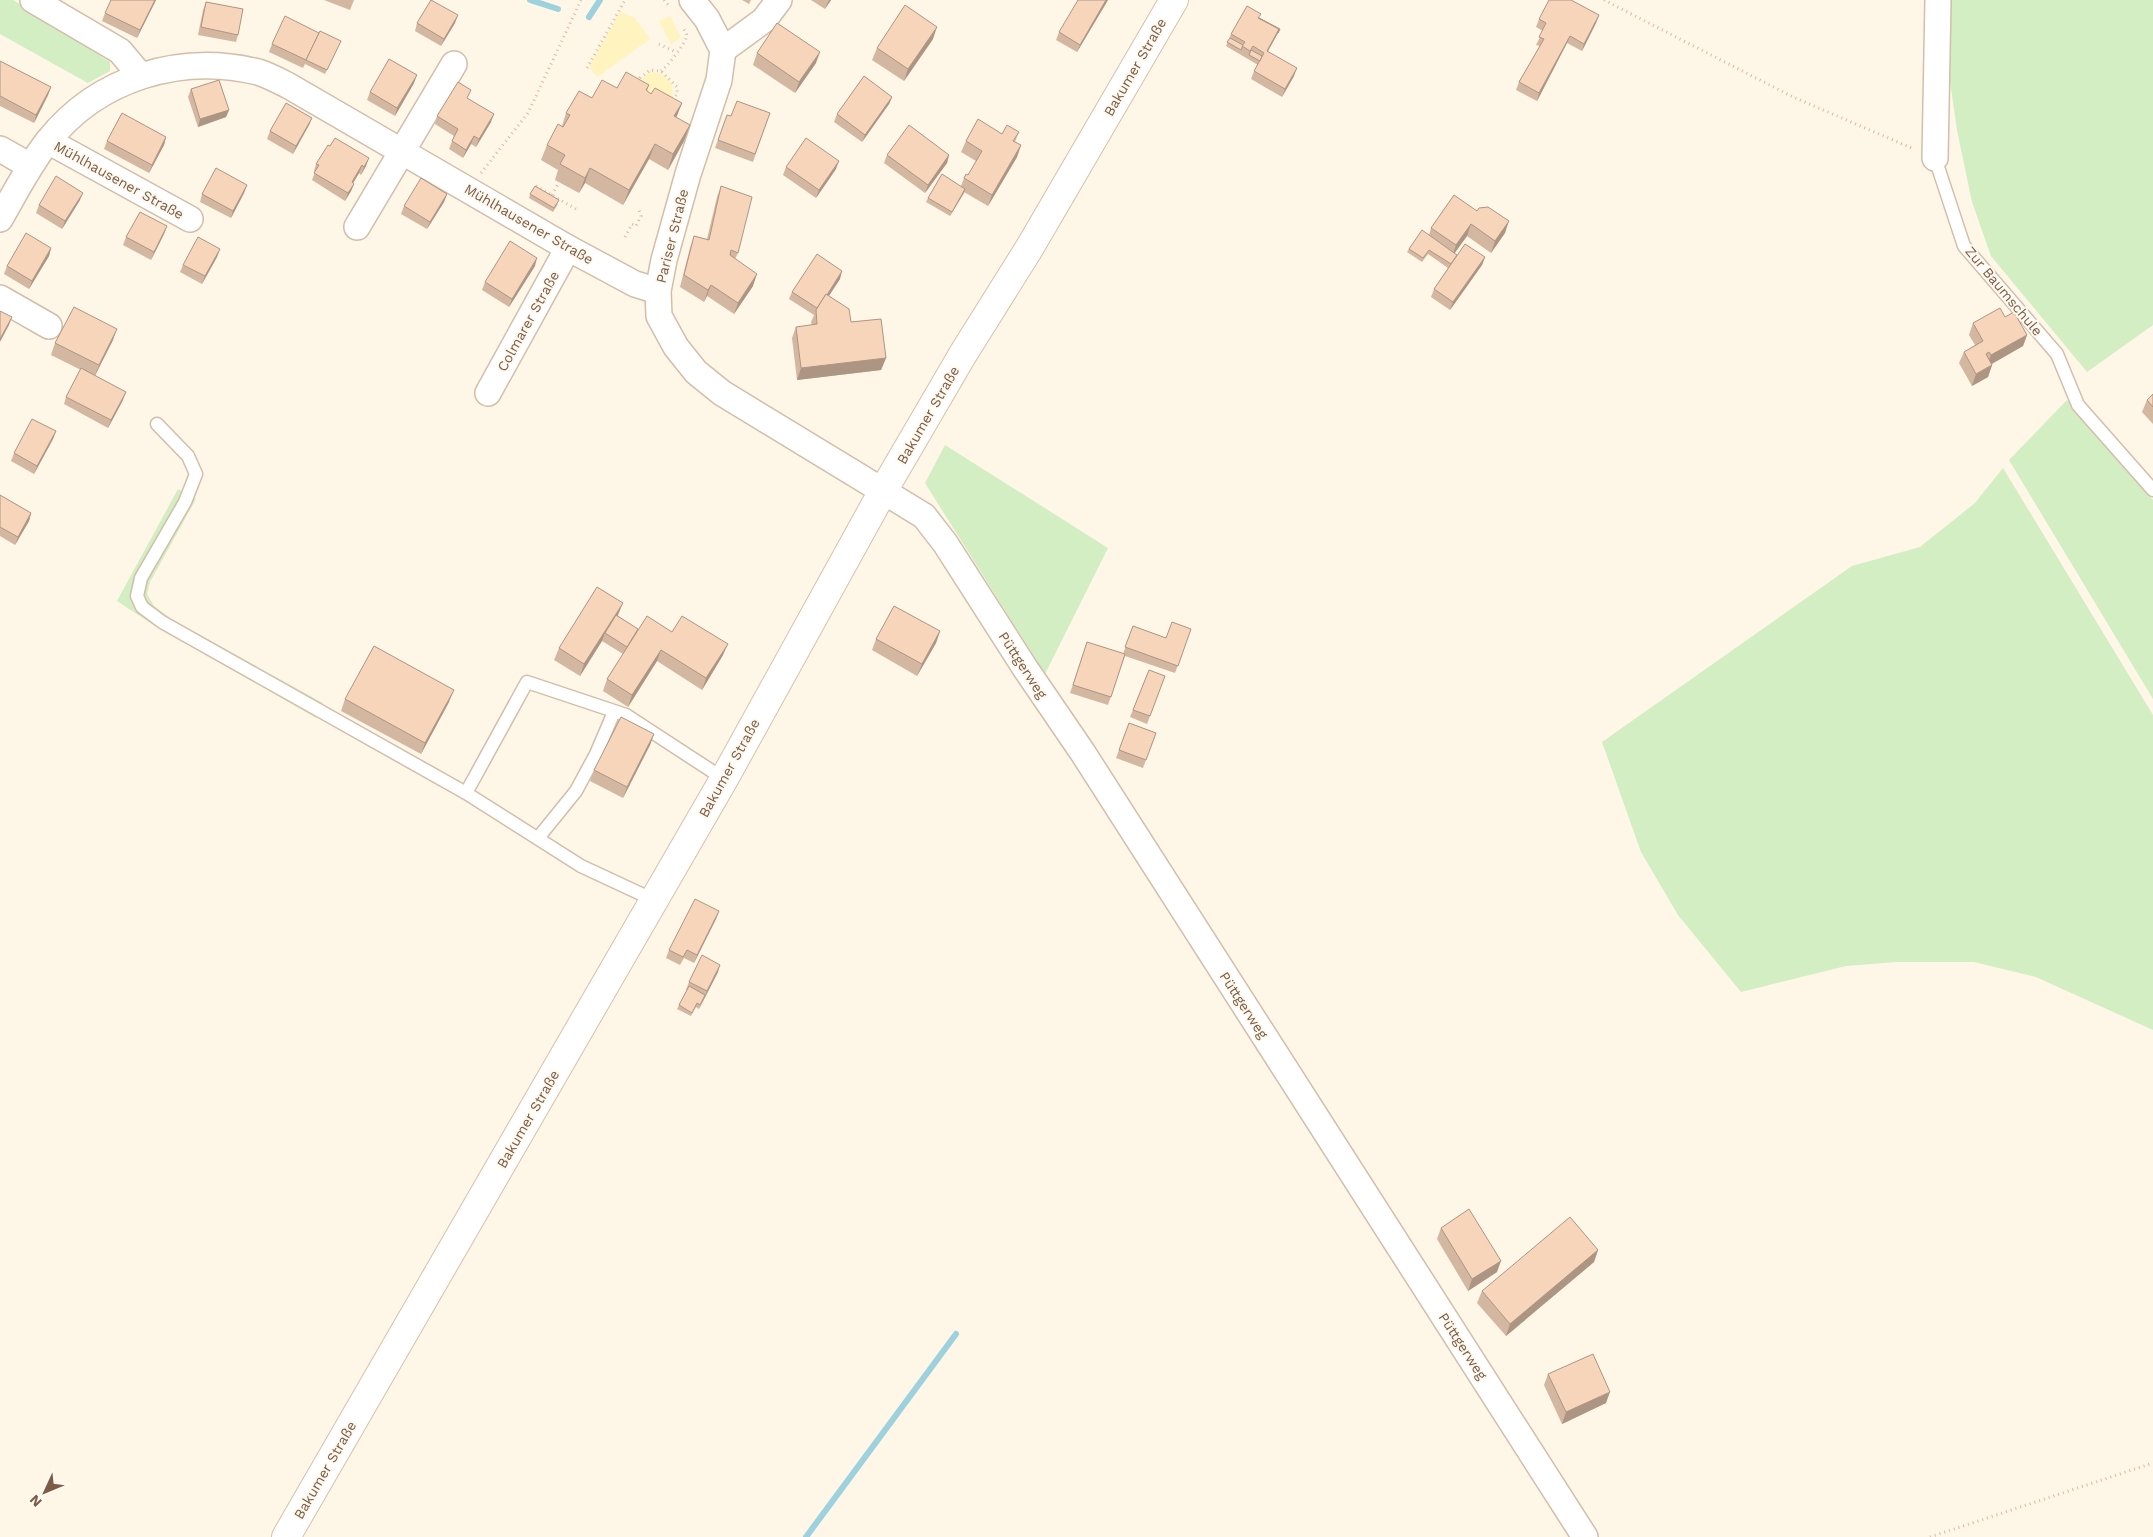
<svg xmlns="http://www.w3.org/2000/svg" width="2153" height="1537" font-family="'Work Sans',sans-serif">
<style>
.green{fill:#d2eec2}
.sand{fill:#fff4c0}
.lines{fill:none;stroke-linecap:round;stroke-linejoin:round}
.stream{stroke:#9dd1de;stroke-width:6}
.lane-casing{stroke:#d2beaa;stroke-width:15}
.street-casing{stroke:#d2beaa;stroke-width:28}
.secondary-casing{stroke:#d8c0a9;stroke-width:30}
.path{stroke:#ddb99d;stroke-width:3;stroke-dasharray:1 4;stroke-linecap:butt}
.lane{stroke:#fff;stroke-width:12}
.street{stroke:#fff;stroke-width:25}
.secondary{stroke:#fff;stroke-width:28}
.wall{fill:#d4b7a1}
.shaded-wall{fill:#ad9583}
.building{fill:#f7d5bb;stroke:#ad9583}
.labels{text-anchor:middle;stroke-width:4;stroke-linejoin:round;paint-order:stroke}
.street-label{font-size:14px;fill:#7b5c47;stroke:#fff9ef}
</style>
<rect width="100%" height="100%" fill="#fef6e6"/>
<g class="green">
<polygon points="0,0 13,0 110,62 110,71 88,83 0,34"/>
<polygon points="1945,0 2153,0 2153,325 2087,372 1991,256 1972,202 1957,130 1946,54"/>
<polygon points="2067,400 2153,500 2153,699 2009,460"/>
<polygon points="945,445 1108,548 1045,674 925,483"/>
<polygon points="2003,468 2153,715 2153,1030 2036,977 1974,962 1896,962 1846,966 1741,992 1678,915 1641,852 1602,742 1852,566 1920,547 1975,503"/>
<polygon points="178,489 196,499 150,582 147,594 154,606 173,620 323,703 316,718 152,624 117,601"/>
</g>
<g class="sand">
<polygon points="620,12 634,17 650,39 597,77 589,67"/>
<polygon points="670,16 681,38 671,44 659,21"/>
<polygon points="651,71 665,76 672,84 673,97 667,101 649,93 641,86 642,79"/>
</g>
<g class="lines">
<g class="stream">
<polyline points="530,0 558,9"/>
<polyline points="589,17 600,0"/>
<polyline points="806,1537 956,1334"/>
</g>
<g class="lane-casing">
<g id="lane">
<polyline points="1935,158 1964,246 2057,354 2078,405 2153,490"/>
<polyline points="157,424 188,456 196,474 185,502 141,578 137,596 142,607 162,622 466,793 581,866 654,900"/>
<polyline points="466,793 527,682 626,715 724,779"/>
<polyline points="538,838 576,791 596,754 614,712"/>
</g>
</g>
<g class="street-casing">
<g id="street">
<polyline points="33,0 120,51 140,75"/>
<polyline points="692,0 707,19 723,50 719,80 688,174 664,260 658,291 659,316 676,347 696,372 722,393 924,516 945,543 1025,668 1083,753 1585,1537"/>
<polyline points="723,50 764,20 779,0"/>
<polyline points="48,141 190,219"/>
<polyline points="0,149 30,166"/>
<polyline points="1935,158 1938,0"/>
<path d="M0,219C15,193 29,165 48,141C98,78 180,53 258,72C268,75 279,81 289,86L568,248L635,284L658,291"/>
<polyline points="357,227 454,64"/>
<polyline points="0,298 49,326"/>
<polyline points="488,393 568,248"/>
</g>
</g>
<g class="secondary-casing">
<polyline id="secondary" points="286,1537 724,779 883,491 963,354 1030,247 1174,0"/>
</g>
<g class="path">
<polyline points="664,0 670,7"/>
<polyline points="1604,0 1793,97 1914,149"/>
<polyline points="659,44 676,52"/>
<polyline points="587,68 625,0"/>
<path d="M661,71C667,67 684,45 686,38C688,34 685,31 682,27"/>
<polyline points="639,83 640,78 650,70 661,71 677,87 677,94 672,101"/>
<polyline points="481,173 528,113 581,0"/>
<polyline points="536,186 576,209"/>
<polyline points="552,195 559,182"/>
<polyline points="625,237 632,224 636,226 641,216 639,210"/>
<polyline points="1930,1537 2153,1463"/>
</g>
<use href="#lane" class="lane"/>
<use href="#street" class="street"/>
<use href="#secondary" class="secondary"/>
</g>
<g class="wall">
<polygon points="156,0 137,38 102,21 105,13"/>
<polygon points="324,0 354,0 350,10"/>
<polygon points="742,0 751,0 749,4"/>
<polygon points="811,0 831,0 825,9"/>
<polygon points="1108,0 1077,52 1056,40 1059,32"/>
<polygon points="206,2 238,35 236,42 198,35 203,10"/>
<polygon points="1599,15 1596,23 1582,51 1567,43 1537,101 1516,90 1519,82 1540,46 1536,45 1543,31 1536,27 1539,19"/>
<polygon points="417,23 455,23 441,46 415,31"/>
<polygon points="1278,33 1268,51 1294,76 1282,97 1251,79 1254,71 1258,65 1226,46 1231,34"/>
<polygon points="933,39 904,81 872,60 877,48"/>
<polygon points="341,41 325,74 305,64 303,68 269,52 272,44"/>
<polygon points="757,53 816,63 795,93 753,65"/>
<polygon points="0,61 51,87 48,95 34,123 0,106"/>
<polygon points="414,83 395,116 367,100 370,92"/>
<polygon points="649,85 647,91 651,94 682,103 676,118 690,125 684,141 668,170 649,159 623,205 585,183 579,193 555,180 558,170 541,160 547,145 562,126 566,113 592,98 617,88"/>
<polygon points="191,89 229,110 226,117 198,127 188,97"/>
<polygon points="892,97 889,104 862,142 834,122 837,114"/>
<polygon points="468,99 491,122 476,147 471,144 463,158 449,149 454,136 435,124 437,116"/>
<polygon points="770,113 753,162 715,148 727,115 731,116"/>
<polygon points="312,118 309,125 293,154 267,139 270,131"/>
<polygon points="1019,132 1015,142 1021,145 1017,157 988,206 964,192 950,216 926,202 928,198 961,186 964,178 968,175 976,161 961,152 966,141 1002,134"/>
<polygon points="166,137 164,145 149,173 104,149 107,141"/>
<polygon points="330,146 366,166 361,175 359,173 353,183 354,184 351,191 345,201 312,180 315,172 314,171 316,164"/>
<polygon points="887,155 949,155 947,163 925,193 884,163"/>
<polygon points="786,167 836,169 816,198 783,175"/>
<polygon points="247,185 244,193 231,218 200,202 202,194"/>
<polygon points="721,186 738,253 735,259 753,286 734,314 707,296 704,302 680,287 690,248 694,236 707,239 717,197"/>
<polygon points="447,194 444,202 427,229 401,214 404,206"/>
<polygon points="530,194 558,204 553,212 529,198"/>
<polygon points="1454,195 1505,233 1491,253 1467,236 1454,253 1457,255 1485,257 1482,265 1450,310 1431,297 1434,289 1448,268 1428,254 1422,262 1407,252 1409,249 1429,235 1431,228"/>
<polygon points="80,200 62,229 36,213 39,205"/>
<polygon points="167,226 164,234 151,260 123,245 126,237"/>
<polygon points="51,248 49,256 29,289 4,274 7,266"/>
<polygon points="220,249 217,257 202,284 180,272 183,265"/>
<polygon points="535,266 509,307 482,290 485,282"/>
<polygon points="840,279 829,296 851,322 886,358 881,370 797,380 792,338 796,327 812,325 811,322 814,315 789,299 792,292"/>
<polygon points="2005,317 2027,335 2023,346 1992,364 1992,365 1988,377 1972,386 1959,363 1964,352 1975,345 1969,335 1973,323"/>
<polygon points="113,340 95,376 123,400 108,428 64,404 66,397 81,370 51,355 55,343"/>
<polygon points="2153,394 2153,424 2142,412 2147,400"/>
<polygon points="56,431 53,439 34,474 11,461 14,453"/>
<polygon points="0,495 31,513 29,521 15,545 0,536"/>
<polygon points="618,615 618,616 638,629 672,632 723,655 702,690 657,661 628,707 603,691 607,679 623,654 602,641 580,676 554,660 559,648"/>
<polygon points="1133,626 1166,638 1191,629 1175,673 1125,656 1108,705 1070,693 1087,642 1123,654"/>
<polygon points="940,631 936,643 917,676 872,650 876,639"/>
<polygon points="1149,670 1165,676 1147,724 1130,717"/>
<polygon points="345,699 449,702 421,754 341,711"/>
<polygon points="1129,723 1156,733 1143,768 1116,758"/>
<polygon points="654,734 650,745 623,798 590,781 594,770"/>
<polygon points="719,911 716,919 694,963 684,958 680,965 666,958 669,950"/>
<polygon points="718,972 699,1009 696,1007 691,1016 677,1009 687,990 686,990 689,982"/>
<polygon points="1441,1228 1497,1272 1468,1291 1437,1239"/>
<polygon points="1598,1250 1594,1262 1506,1336 1477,1303 1482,1291"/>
<polygon points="1548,1374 1606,1403 1562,1424 1544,1385"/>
</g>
<g class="shaded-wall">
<polygon points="155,0 156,0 137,38 140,30"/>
<polygon points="829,0 831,0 825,9 828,2"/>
<polygon points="1106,0 1108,0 1077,52 1080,45"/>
<polygon points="458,15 455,23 441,46 444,39"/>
<polygon points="1599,15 1596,23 1582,51 1584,44"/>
<polygon points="937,27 933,39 904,81 908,69"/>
<polygon points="1279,29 1280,29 1278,33 1264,58 1267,51"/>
<polygon points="1570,36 1567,43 1537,101 1539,93"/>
<polygon points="820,52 816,63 795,93 799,82"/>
<polygon points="1297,68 1294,76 1282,97 1285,89"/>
<polygon points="417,75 414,83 395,116 397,108"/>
<polygon points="51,87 48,95 34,123 36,115"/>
<polygon points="892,97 889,104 862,142 865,135"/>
<polygon points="682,103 676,118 674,116"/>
<polygon points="229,110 226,117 198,127 200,119"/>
<polygon points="494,114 491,122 476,147 479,139"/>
<polygon points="312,118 309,125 293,154 296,146"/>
<polygon points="690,125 684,141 668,170 673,154"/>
<polygon points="474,136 471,144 463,158 466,150"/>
<polygon points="166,137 164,145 149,173 152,165"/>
<polygon points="655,144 649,159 623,205 629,190"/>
<polygon points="1021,145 1017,157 988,206 992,195"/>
<polygon points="949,155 947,163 925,193 928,185"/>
<polygon points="369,158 366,166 361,175 364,167"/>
<polygon points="839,161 836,169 816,198 819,190"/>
<polygon points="362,165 359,173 349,190 352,182"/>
<polygon points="590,168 585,183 579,193 585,178"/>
<polygon points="354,184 351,191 345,201 348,193"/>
<polygon points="247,185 244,193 231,218 233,211"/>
<polygon points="965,189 964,193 950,216 952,212"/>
<polygon points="83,193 80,200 62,229 65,221"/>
<polygon points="447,194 444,202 427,229 430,222"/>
<polygon points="1509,221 1505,233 1491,253 1495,241"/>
<polygon points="1471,224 1467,236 1452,257 1456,245"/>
<polygon points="167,226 164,234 151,260 154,252"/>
<polygon points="51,248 49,256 29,289 32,281"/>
<polygon points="220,249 217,257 202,284 205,276"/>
<polygon points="1485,257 1482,265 1450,310 1453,302"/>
<polygon points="537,258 535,266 509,307 512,299"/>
<polygon points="842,271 840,279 816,315 818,308"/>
<polygon points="757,274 753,286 734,314 738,303"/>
<polygon points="711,285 707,296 704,302 708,290"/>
<polygon points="12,317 9,325 0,342 0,339"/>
<polygon points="117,329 113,340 94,377 99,365"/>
<polygon points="2027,335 2023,346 1986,367 1991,355"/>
<polygon points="886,358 881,370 797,380 801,368"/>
<polygon points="1992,365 1988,377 1972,386 1976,374"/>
<polygon points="126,392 123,400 108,428 111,420"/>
<polygon points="56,431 53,439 34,474 37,466"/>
<polygon points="31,513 29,521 15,545 18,537"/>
<polygon points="623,603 618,615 606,634 605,633 602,641 580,676 584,664"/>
<polygon points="940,631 936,643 917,676 922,664"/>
<polygon points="728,644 723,655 702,690 706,678"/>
<polygon points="661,650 657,661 628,707 632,695"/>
<polygon points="454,690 449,702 421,754 425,743"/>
<polygon points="654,734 650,745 623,798 627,787"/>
<polygon points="719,911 716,919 694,963 697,955"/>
<polygon points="720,965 718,972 699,1009 707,991"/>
<polygon points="1598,1250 1594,1262 1506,1336 1510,1324"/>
<polygon points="1501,1261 1497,1272 1468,1291 1472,1279"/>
<polygon points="1610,1392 1606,1403 1562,1424 1566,1412"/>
</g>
<g class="building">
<polygon points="111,0 155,0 140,30 105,13"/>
<polygon points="431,0 458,15 444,39 417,23"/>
<polygon points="1078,0 1106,0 1080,45 1059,32"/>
<polygon points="1549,0 1571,0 1599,15 1584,44 1570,36 1539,93 1519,82 1544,39 1539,37 1546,23 1539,19"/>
<polygon points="206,2 243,9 238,35 201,27"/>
<polygon points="905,5 937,27 908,69 877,48"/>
<polygon points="1247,6 1261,14 1258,18 1279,29 1267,51 1297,68 1285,89 1254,71 1264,53 1253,46 1250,51 1242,46 1245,42 1231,34"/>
<polygon points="285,16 319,33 306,60 272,44"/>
<polygon points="1259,18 1280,29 1278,33 1279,29"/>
<polygon points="777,23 820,52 799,82 757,53"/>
<polygon points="320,31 341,41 327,70 306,60"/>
<polygon points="1230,38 1243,45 1241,50 1227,42"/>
<polygon points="1251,50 1262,56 1260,61 1249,55"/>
<polygon points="389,59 417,75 397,108 370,92"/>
<polygon points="0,61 51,87 36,115 0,96"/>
<polygon points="626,72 649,85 646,90 651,94 655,88 682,103 674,116 690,125 673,154 655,144 629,190 590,168 585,178 560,164 565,155 547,145 558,124 563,127 570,115 566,113 579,91 592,98 602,80 617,88"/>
<polygon points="864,76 892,97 865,135 837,114"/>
<polygon points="219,80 229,110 200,119 191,89"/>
<polygon points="458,82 471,90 467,98 494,114 479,139 474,136 466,150 452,141 458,129 437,116"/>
<polygon points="737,101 770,113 755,154 718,140 727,115 731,116"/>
<polygon points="286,103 312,118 296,146 270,131"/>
<polygon points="122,113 166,137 152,165 107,141"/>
<polygon points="978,119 1002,134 1007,125 1019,132 1013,141 1021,145 992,195 964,178 966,174 968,175 982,151 966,141"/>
<polygon points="909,125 949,155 928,185 887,155"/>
<polygon points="335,138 369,158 364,167 362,165 352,182 354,184 348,193 314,173 319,165 316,164 328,145 330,146"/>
<polygon points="806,138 839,161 819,190 786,167"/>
<polygon points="216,168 247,185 233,211 202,194"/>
<polygon points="942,174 965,189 952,212 928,198"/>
<polygon points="56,176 83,193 65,221 39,205"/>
<polygon points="421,178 447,194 430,222 404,206"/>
<polygon points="535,186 559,200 554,208 530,194"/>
<polygon points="721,186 752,197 738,253 731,250 730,255 757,274 738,303 711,285 708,290 684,275 694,236 709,240"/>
<polygon points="1454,195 1477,211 1479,208 1488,207 1509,221 1495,241 1471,224 1456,245 1431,228"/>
<polygon points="140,212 167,226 154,252 126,237"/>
<polygon points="1422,230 1457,255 1451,264 1429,250 1423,258 1409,249"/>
<polygon points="26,233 51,248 32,281 7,266"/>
<polygon points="198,237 220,249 205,276 183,265"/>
<polygon points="510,241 537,258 512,299 485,282"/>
<polygon points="1465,244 1485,257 1453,302 1434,289"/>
<polygon points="817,254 842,271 827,295 826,294 817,308 792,292"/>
<polygon points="826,294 849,309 851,322 881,319 886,358 801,368 796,327 817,324 816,310"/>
<polygon points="74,307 117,329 99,365 55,343"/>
<polygon points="2000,308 2005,317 2014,312 2027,335 1991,355 1989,352 1986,354 1992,365 1976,374 1964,352 1983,341 1973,323"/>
<polygon points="0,311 12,317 0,339"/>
<polygon points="81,368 126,392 111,420 66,397"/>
<polygon points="2153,394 2153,407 2147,400"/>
<polygon points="32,419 56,431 37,466 14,453"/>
<polygon points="0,495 31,513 18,537 0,527"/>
<polygon points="597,587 623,603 584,664 559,648"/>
<polygon points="894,606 940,631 922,664 876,639"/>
<polygon points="616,615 638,629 627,647 605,633"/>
<polygon points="647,616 672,632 682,616 728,644 706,678 661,650 632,695 607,679"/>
<polygon points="1172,622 1191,629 1178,666 1125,647 1133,626 1166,638"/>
<polygon points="1087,642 1125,654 1111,697 1073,685"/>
<polygon points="374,646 454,690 425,743 345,699"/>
<polygon points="1149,670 1165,676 1150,716 1133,710"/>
<polygon points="621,717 654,734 627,787 594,770"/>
<polygon points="1129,723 1156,733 1146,760 1119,750"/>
<polygon points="695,899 719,911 697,955 687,950 683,957 669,950"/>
<polygon points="702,955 720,965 707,991 689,982"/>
<polygon points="689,986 705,995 700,1005 697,1003 692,1013 679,1005"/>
<polygon points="1469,1209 1501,1261 1472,1279 1441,1228"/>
<polygon points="1570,1217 1598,1250 1510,1324 1482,1291"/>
<polygon points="1593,1354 1610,1392 1566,1412 1548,1374"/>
</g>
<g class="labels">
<g class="street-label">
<text transform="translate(1135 67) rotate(-60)" y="5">Bakumer Straße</text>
<text transform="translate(119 180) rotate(29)" y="5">Mühlhausener Straße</text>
<text transform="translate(529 224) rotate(30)" y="5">Mühlhausener Straße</text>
<text transform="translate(672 236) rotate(-76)" y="5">Pariser Straße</text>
<text transform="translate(2004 291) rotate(50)" y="5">Zur Baumschule</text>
<text transform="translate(528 321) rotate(-61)" y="5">Colmarer Straße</text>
<text transform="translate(928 415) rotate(-60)" y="5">Bakumer Straße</text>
<text transform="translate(1023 665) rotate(57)" y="5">Püttgerweg</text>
<text transform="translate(729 768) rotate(-61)" y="5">Bakumer Straße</text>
<text transform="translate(1244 1005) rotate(57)" y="5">Püttgerweg</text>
<text transform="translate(528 1119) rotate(-60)" y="5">Bakumer Straße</text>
<text transform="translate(1463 1346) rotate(57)" y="5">Püttgerweg</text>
<text transform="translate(325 1470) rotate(-60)" y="5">Bakumer Straße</text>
</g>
</g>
<g transform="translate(45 1492) rotate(226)" stroke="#fff9ef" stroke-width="4" paint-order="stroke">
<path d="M0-4L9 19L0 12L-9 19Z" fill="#7b5c47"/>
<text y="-8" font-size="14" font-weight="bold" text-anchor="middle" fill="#7b5c47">N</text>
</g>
</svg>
